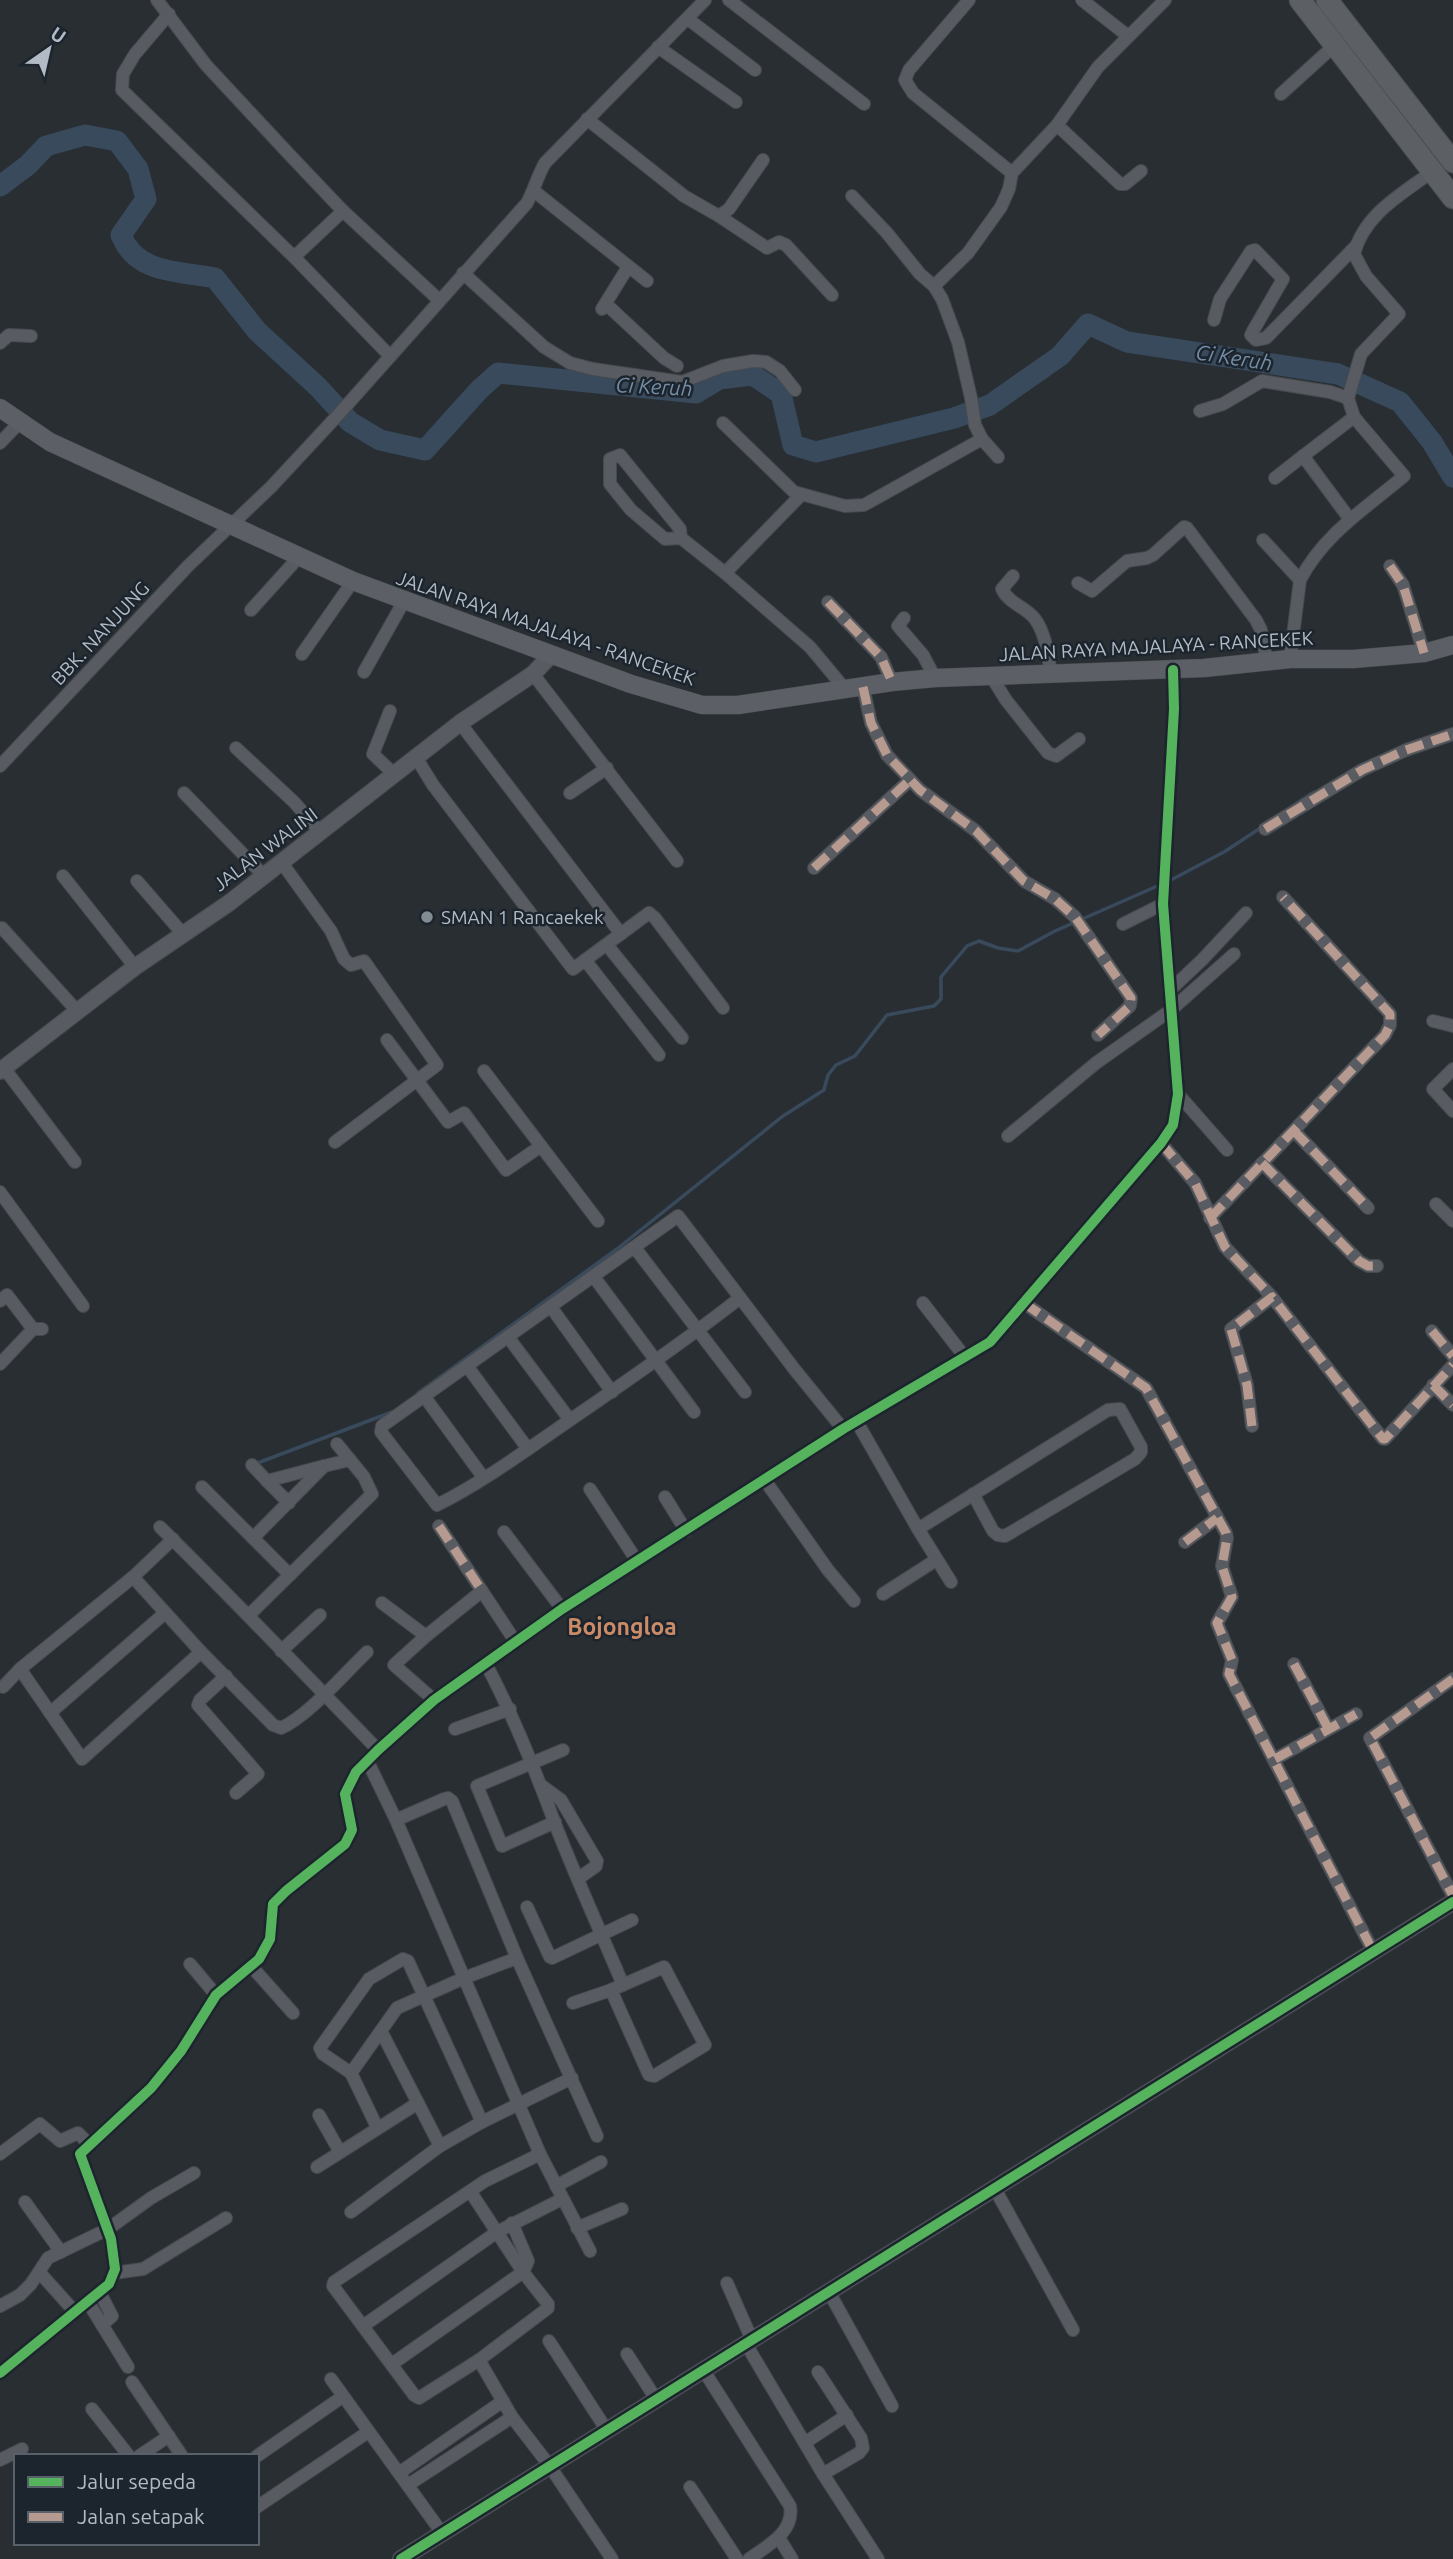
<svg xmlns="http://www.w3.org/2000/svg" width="1453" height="2559" font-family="Ubuntu,sans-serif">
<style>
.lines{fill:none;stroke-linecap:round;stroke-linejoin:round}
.stream{stroke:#384a5c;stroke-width:3.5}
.river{stroke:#384a5c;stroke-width:21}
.minor-casing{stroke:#464a4e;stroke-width:14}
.tertiary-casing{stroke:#464a4e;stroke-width:18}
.secondary-casing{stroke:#464a4e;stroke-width:19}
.trunk-casing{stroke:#454a4f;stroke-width:23}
.minor{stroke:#585c62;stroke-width:12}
.tertiary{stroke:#585c62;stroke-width:16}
.secondary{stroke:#5c6066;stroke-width:18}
.trunk{stroke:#5c6064;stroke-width:21}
.quiet{stroke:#b69a8f;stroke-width:9;stroke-dasharray:18 9;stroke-linecap:butt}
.cycleway-casing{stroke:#1c252e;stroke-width:15}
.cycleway{stroke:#56b35d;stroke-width:10}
.poi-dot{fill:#828a92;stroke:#1c252e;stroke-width:2.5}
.labels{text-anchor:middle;stroke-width:5;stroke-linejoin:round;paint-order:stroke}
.street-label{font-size:19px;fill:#b2bbc5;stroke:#1c252e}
.poi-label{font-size:19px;fill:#b2bbc5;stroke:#1c252e;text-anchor:start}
.water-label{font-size:21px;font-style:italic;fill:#758ea6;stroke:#1c252e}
.quarter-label{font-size:23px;font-weight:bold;fill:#cb8b67;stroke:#1c252e}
</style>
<rect width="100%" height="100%" fill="#292e33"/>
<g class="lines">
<g class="stream">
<polyline points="1297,803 1314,792"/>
<polyline points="1169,881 1224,852 1262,827"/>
<polyline points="418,1393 617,1249 783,1116 824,1090 828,1075 836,1065 855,1056 887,1015 934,1006 941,999 941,977 967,946 979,941 998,948 1018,951 1055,931 1162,884"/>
<polyline points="255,1464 392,1412"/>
</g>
<path class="river" d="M0,186L28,165L46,146L85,135L117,141L138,169L146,199L121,235C136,274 179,271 215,278L257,331L318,387L350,422L380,440L425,450L479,390L498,373L696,393L719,379L753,375L781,394L793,445L816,452L954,418L990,405L1060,356L1088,324L1127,342L1338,374L1400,402L1432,442L1453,477"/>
<g class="minor-casing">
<g id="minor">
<polyline points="157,0 206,65 287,152 343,211 439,300"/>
<polyline points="729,0 864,104"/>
<polyline points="969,0 909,70 905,80 913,93 1012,173"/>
<polyline points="1082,0 1128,36"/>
<polyline points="169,14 135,54 123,74 122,90 294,257 390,356"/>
<polyline points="688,19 755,70"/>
<polyline points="658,47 736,102"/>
<polyline points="1281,94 1335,45"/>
<polyline points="587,119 684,196 719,216 729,209 763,160"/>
<polyline points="1057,125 1120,184 1125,184 1141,171"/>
<polyline points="534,191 647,281"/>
<polyline points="852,196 887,233 920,274 934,286 942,299 958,342 971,398 975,425 982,439 998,457"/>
<polyline points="719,216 767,248 779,242 786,245 832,295"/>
<polyline points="294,257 343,211"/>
<polyline points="463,273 544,347 570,363 593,369 682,382 723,366 753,361 766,362 780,371 795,390"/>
<polyline points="934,286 968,253 1001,207 1009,189 1012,173 1057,125 1098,67 1165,0"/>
<polyline points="606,304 664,358 677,366"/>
<polyline points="602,309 628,267"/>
<polyline points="1214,320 1220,299 1251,251 1255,250 1283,279 1253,331 1251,335 1256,340 1266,338 1356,246"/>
<polyline points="0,343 9,335 31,336"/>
<polyline points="1200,411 1223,404 1262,381 1330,392 1348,398"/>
<polyline points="723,423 794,492 845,506 864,505 982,439"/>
<polyline points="0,443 20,422"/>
<polyline points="1275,478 1303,456"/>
<polyline points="1349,518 1303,456 1354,417"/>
<polyline points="681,538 680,529 620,455 610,459 610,484 631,510 665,539 681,538 725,573 810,647 845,689"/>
<polyline points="1263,540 1300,580"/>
<polyline points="1390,566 1403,585 1424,653"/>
<polyline points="725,573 801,495"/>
<path d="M1013,576L1002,589C1009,604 1026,607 1035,619C1046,634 1048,656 1051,674"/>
<polyline points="1078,583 1092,591 1127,561 1147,558 1153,555 1184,527 1187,528 1256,620 1261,630 1267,662"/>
<polyline points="828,602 881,657 892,682"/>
<polyline points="251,610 298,558"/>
<polyline points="904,618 898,626 923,655 935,678"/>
<polyline points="302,654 353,581"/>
<path d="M1290,659L1300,580C1324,534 1366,508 1404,476L1354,417L1348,398L1361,354L1399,314L1366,276L1354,254C1364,214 1402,194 1433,171"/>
<polyline points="364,672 404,601"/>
<polyline points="533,674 677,861"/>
<polyline points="991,676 1006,700 1048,753 1056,756 1079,739"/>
<polyline points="863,687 871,723 887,755 920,790 976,831 1024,881 1055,899 1075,917 1131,998 1130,1006 1098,1035"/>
<polyline points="390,711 373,754 395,775"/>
<polyline points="460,723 621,934"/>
<polyline points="236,748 294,802 321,833"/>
<polyline points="417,759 433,785 573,969 649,913 655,918 723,1008"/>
<path d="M0,766L188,566L271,487L338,415L527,203C534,190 537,177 545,163L705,0"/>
<polyline points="184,793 264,876"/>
<polyline points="570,793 607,768"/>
<polyline points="1265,829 1362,770 1406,750 1453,734"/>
<polyline points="282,863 331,931 344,959 351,965 364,961 437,1065 335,1142"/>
<polyline points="814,868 910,780"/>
<polyline points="63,876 135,967"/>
<polyline points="137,881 183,934"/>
<polyline points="1123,924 1163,904"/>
<polyline points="2,928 78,1012"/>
<polyline points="607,945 682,1038"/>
<polyline points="585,960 659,1055"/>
<polyline points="1169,991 1202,960 1246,913"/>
<polyline points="1433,1021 1453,1026"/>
<polyline points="387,1040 448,1122 464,1113 506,1170 541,1146"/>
<polyline points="4,1068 75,1162"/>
<polyline points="1453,1069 1433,1089 1453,1111"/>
<polyline points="484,1071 598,1221"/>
<polyline points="1178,1094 1227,1150"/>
<polyline points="1294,1131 1368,1208"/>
<polyline points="1008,1136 1096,1063 1171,1010 1234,954"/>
<polyline points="1161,1143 1195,1183 1225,1247 1272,1297"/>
<polyline points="1262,1163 1359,1261 1368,1266 1377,1266"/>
<polyline points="0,1192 83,1306"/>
<polyline points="1436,1204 1453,1221"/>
<polyline points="1210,1218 1385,1035 1390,1025 1390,1014 1283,897"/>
<polyline points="635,1248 745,1392"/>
<polyline points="594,1277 694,1412"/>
<path d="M740,1298C686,1340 630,1379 573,1418C529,1448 485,1481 437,1505L381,1432L382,1426L678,1216L795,1370L843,1429"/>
<polyline points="0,1301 7,1295 33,1329"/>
<polyline points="923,1303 964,1356"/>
<polyline points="1024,1303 1146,1388 1226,1533 1227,1538 1222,1566 1232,1597 1217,1623 1232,1660 1229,1674 1373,1951"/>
<polyline points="551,1307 612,1392"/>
<polyline points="1432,1331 1453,1356"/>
<polyline points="508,1337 570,1420"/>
<polyline points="0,1364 33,1329 42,1329"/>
<polyline points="467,1366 528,1449"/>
<polyline points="1433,1385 1453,1405"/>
<polyline points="424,1396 483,1477"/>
<polyline points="857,1422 918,1529 1108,1410 1120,1409 1141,1447 1141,1452 1135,1459 1005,1536 998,1535 993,1531 973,1494"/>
<polyline points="1252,1426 1247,1385 1231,1329 1272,1297 1383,1439 1385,1439 1453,1365"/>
<polyline points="252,1465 267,1481 324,1466"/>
<polyline points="764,1479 828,1570 854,1601"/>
<polyline points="267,1481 289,1503"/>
<polyline points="202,1487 290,1575"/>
<polyline points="590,1489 637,1561"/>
<polyline points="665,1497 686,1531"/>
<polyline points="439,1526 515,1641"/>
<path d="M160,1527C234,1600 306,1675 378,1750"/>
<polyline points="918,1529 951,1582"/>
<polyline points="504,1532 562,1609"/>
<polyline points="253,1538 324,1466 350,1460"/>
<polyline points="1185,1542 1217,1518"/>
<path d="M133,1577L201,1652L273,1725L281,1728C308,1716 344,1674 367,1652"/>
<polyline points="883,1594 936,1560"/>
<polyline points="382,1603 426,1636"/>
<polyline points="249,1615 372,1494 364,1477 337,1444"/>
<polyline points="281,1651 320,1615"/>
<path d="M486,1664C513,1715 534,1767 554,1821C575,1876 600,1930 623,1985"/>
<polyline points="1294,1664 1328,1728"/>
<polyline points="20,1669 82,1759 201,1652"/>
<polyline points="226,1676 200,1700 198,1705 258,1774 236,1793"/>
<polyline points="1453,1679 1370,1738 1453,1896"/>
<polyline points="3,1687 20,1669 133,1577 173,1539"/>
<polyline points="434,1700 394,1665 426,1636 482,1591"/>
<polyline points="50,1713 165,1613"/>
<polyline points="455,1729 510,1709"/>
<polyline points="1275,1759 1356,1714"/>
<polyline points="367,1760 396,1820 540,2154 590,2251"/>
<polyline points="542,1786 561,1800 597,1861 596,1866 579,1878"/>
<polyline points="396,1820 444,1799 448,1798 452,1801 517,1958 597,2136"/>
<polyline points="555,1822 502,1846 477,1786 563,1750"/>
<polyline points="527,1907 550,1957 552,1958 632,1920"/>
<polyline points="190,1964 216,1995"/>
<polyline points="251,1966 293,2013"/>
<polyline points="573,2003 611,1990 664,1967 705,2045 654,2076 649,2075 611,1990"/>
<polyline points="381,2031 440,2146"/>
<polyline points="351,2073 397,2008 464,1978 517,1958"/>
<polyline points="319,2115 340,2152"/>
<polyline points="377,2127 351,2073 323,2054 320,2048 369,1979 403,1959 408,1961 482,2122"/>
<polyline points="0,2154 40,2124 60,2141 78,2133 89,2144"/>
<polyline points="317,2167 418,2103"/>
<polyline points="556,2186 601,2162"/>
<polyline points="995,2189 1073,2330"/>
<polyline points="470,2191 523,2272 548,2304 548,2308 479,2360 419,2398 414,2395 333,2286 334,2282 485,2181 540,2154"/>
<polyline points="25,2202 61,2252"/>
<polyline points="351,2212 440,2146 482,2122 572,2078"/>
<polyline points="577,2228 622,2209"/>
<polyline points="40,2273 75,2312"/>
<polyline points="114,2273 143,2269 226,2218"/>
<polyline points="727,2283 752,2340"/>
<polyline points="829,2292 892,2406"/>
<polyline points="100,2293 112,2316 102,2325"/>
<polyline points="88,2302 128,2367"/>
<polyline points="0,2306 20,2295 31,2284 48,2258 108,2229 151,2198 194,2173"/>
<polyline points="363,2326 497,2232 562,2199"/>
<polyline points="549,2341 606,2429"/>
<polyline points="746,2344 823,2474 878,2559"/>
<polyline points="627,2354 656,2399"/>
<polyline points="479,2360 512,2417 549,2465 612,2559"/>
<polyline points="392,2364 523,2272 528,2261 512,2223"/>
<path d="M704,2371L790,2506C795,2532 767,2546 749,2559"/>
<polyline points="818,2372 861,2438 863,2448 859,2453 823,2474"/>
<polyline points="0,2373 109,2284 115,2269 111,2239 80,2154 151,2088 181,2051 216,1995 259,1959 270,1939 273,1904 286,1891 345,1844 352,1830 345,1794 356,1772 378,1750 434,1700 562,1609 843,1429 990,1342 1161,1143 1173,1125 1178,1094 1163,904 1174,709 1173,670"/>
<polyline points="331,2379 442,2533"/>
<polyline points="132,2382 182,2456"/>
<polyline points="92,2409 129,2456"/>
<polyline points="806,2442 847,2415"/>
<polyline points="139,2456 169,2436"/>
<polyline points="257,2456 342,2397"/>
<polyline points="0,2460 22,2449"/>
<polyline points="399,2473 503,2401"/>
<polyline points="408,2485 512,2417"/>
<polyline points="690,2487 737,2559"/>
<polyline points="257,2507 368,2432"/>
<polyline points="779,2538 792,2559"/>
</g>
</g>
<g class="tertiary-casing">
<g id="tertiary">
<polyline points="0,1071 135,967 229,903 460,723 533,674 551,655"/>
<polyline points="401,2559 1453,1902"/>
</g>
</g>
<g class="secondary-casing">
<polyline id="secondary" points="0,408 50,442 353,581 631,684 702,705 738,705 892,682 935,678 1204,668 1290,659 1354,659 1424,653 1453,645"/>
</g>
<g class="trunk-casing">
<g id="trunk">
<polyline points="1300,0 1453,198"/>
<polyline points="1327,0 1453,162"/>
</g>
</g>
<use href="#minor" class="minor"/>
<use href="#tertiary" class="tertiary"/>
<use href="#secondary" class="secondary"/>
<use href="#trunk" class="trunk"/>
<g class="quiet">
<polyline points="1390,566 1403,585 1424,653"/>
<polyline points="828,602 881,657 892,682"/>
<polyline points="863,687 871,723 887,755 920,790 976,831 1024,881 1055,899 1075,917 1131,998 1130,1006 1098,1035"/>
<polyline points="1265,829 1362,770 1406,750 1453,734"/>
<polyline points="814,868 910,780"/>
<polyline points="1294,1131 1368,1208"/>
<polyline points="1161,1143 1195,1183 1225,1247 1272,1297"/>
<polyline points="1262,1163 1359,1261 1368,1266 1377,1266"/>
<polyline points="1210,1218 1385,1035 1390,1025 1390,1014 1283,897"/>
<polyline points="1024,1303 1146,1388 1226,1533 1227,1538 1222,1566 1232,1597 1217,1623 1232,1660 1229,1674 1373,1951"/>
<polyline points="1432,1331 1453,1356"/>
<polyline points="1433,1385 1453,1405"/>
<polyline points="1252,1426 1247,1385 1231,1329 1272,1297 1383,1439 1385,1439 1453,1365"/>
<polyline points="439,1526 482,1591"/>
<polyline points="1185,1542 1217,1518"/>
<polyline points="1294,1664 1328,1728"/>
<polyline points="1453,1679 1370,1738 1453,1896"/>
<polyline points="1275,1759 1356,1714"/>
</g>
<g class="cycleway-casing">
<g id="cycleway">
<polyline points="0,2373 109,2284 115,2269 111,2239 80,2154 151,2088 181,2051 216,1995 259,1959 270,1939 273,1904 286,1891 345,1844 352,1830 345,1794 356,1772 378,1750 434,1700 562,1609 843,1429 990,1342 1161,1143 1173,1125 1178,1094 1163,904 1174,709 1173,670"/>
<polyline points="401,2559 1453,1902"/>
</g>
</g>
<use href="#cycleway" class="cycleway"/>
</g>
<circle class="poi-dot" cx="427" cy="917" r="7"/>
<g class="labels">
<g class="street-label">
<text transform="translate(546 628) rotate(19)" y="7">JALAN RAYA MAJALAYA - RANCEKEK</text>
<text transform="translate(100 633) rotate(-47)" y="7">BBK. NANJUNG</text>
<text transform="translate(1156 646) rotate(-3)" y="7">JALAN RAYA MAJALAYA - RANCEKEK</text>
<text transform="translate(265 849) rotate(-37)" y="7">JALAN WALINI</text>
</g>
<g class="poi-label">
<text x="441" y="924">SMAN 1 Rancaekek</text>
</g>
<g class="water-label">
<text transform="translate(1234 358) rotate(9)" y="7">Ci Keruh</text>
<text transform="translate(654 387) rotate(3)" y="7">Ci Keruh</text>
</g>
<g class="quarter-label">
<text x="622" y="1635">Bojongloa</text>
</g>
</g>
<rect x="14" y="2454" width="245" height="91" fill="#1c252e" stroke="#58616a" stroke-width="2"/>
<rect x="28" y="2477" width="35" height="10" fill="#56b35d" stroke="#58616a" stroke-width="2"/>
<text x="77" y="2489" font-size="21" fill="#b2bbc5">Jalur sepeda</text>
<rect x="28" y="2512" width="35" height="10" fill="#b69a8f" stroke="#58616a" stroke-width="2"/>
<text x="77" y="2524" font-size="21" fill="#b2bbc5">Jalan setapak</text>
<g transform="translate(49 49) rotate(34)" stroke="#1c252e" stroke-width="5" paint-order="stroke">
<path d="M0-5L12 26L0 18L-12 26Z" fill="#b2bbc5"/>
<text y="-10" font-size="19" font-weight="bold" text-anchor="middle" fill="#b2bbc5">U</text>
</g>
</svg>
